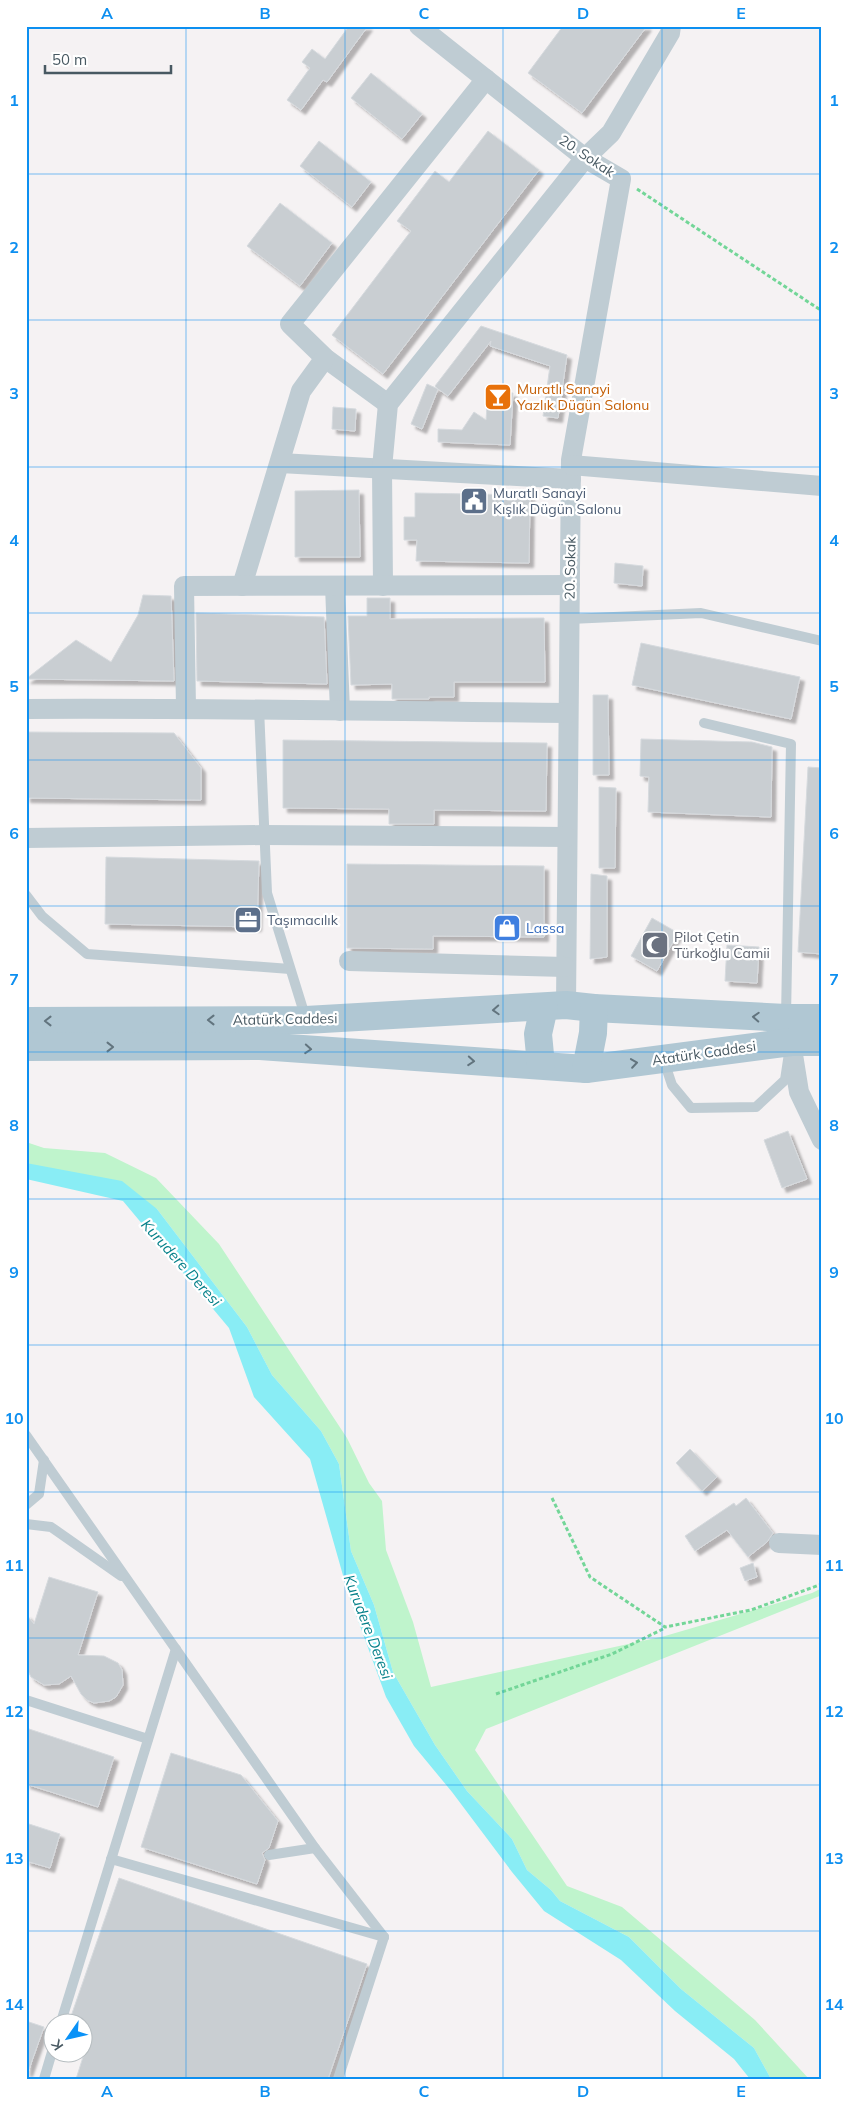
<svg xmlns="http://www.w3.org/2000/svg" width="848" height="2105" font-family="Mulish,sans-serif">
<style>
.green{fill:#bff4cc}
.water{fill:#89edf5}
.building{fill:#c9ced2;stroke:#d6dade;filter:url(#shadow)}
.lines{fill:none;stroke-linecap:round;stroke-linejoin:round}
.path{stroke:#73d698;stroke-width:3;stroke-dasharray:4 2.5;stroke-linecap:butt}
.lane{stroke:#bfccd3;stroke-width:10}
.street{stroke:#bfccd3;stroke-width:20}
.primary{stroke:#b0c7d3;stroke-width:28}
.oneway{stroke:#62747e}
.grid{fill:none;stroke:#0d8ff0;stroke-width:1;stroke-opacity:0.55}
.labels{text-anchor:middle;stroke-width:4.5;stroke-linejoin:round;paint-order:stroke}
.street-label{font-size:14px;fill:#485962;stroke:#fff}
.food-label{font-size:14px;fill:#c56008;stroke:#fff;text-anchor:start}
.service-label{font-size:14px;fill:#4e5e75;stroke:#fff;text-anchor:start}
.shop-label{font-size:14px;fill:#366cbe;stroke:#fff;text-anchor:start}
.worship-label{font-size:14px;fill:#5b616d;stroke:#fff;text-anchor:start}
.water-label{font-size:15px;font-style:italic;fill:#058089;stroke:#fff}
.neatline{fill:none;stroke:#0d8ff0;stroke-width:2}
.grid-label{font-size:16px;text-anchor:middle;font-weight:bold;fill:#0d8ff0}
</style>
<defs>
<filter id="shadow"><feDropShadow dx="4.5" dy="4.5" stdDeviation="1" flood-color="#0004"/></filter>
</defs>
<rect width="100%" height="100%" fill="#f5f2f3"/>
<polygon class="green" points="26,1142 44,1148 105,1153 156,1178 219,1244 347,1438 369,1483 382,1501 386,1550 413,1622 431,1687 665,1636 812,1593 822,1588 822,1595 486,1729 475,1750 567,1886 622,1907 755,2020 809,2079 771,2079 754,2048 681,1989 629,1937 560,1901 551,1890 527,1870 512,1839 467,1791 435,1745 393,1672 374,1605 351,1551 339,1464 321,1431 272,1375 247,1327 157,1209 26,1163"/>
<polygon class="water" points="26,1163 122,1181 157,1209 247,1327 272,1375 321,1431 339,1464 351,1551 374,1605 393,1672 435,1745 467,1791 512,1839 527,1870 551,1890 560,1901 629,1937 681,1989 754,2048 771,2079 750,2079 734,2059 675,2011 621,1960 544,1911 512,1872 452,1792 414,1746 386,1697 348,1593 310,1459 254,1397 229,1328 123,1201 26,1179"/>
<g class="building">
<polygon points="349,26 368,26 327,82 323,80 301,110 287,100 310,68 302,62 312,49 325,59"/>
<polygon points="563,26 647,26 582,113 528,73"/>
<polygon points="371,73 422,114 402,139 351,98"/>
<polygon points="488,131 539,170 383,374 332,335 411,231 397,221 435,171 449,182"/>
<polygon points="319,141 371,182 352,207 300,166"/>
<polygon points="280,203 332,243 300,286 247,246"/>
<polygon points="481,326 567,355 558,418 543,416 550,366 490,346 491,341 448,396 438,389 422,429 411,424 427,384 438,389 435,386"/>
<polygon points="488,391 513,393 510,445 438,442 438,429 462,430 474,412 486,420"/>
<polygon points="333,407 356,409 355,431 332,429"/>
<polygon points="359,490 360,557 295,557 295,491"/>
<polygon points="415,493 530,495 529,563 416,561 417,540 404,540 404,517 415,517"/>
<polygon points="615,563 643,566 642,586 614,583"/>
<polygon points="143,595 171,596 174,681 26,679 76,640 111,662 138,615"/>
<polygon points="367,598 390,598 390,619 544,618 545,682 454,682 454,697 429,697 429,699 392,699 392,684 351,685 348,616 367,616"/>
<polygon points="196,613 324,617 327,684 197,681"/>
<polygon points="641,643 800,677 791,719 632,685"/>
<polygon points="593,695 608,695 609,775 593,775"/>
<polygon points="26,732 174,733 201,768 201,800 26,798"/>
<polygon points="641,739 752,742 772,747 771,817 648,812 649,777 640,776"/>
<polygon points="283,740 547,743 546,811 434,810 434,824 389,824 389,809 283,808"/>
<polygon points="808,767 822,768 822,954 798,952"/>
<polygon points="599,787 616,788 615,868 599,868"/>
<polygon points="106,857 259,861 257,927 105,924"/>
<polygon points="347,864 544,866 544,937 433,936 433,949 347,948"/>
<polygon points="591,874 607,876 607,957 590,959"/>
<polygon points="652,918 678,933 657,971 631,956"/>
<polygon points="727,945 759,947 757,983 725,981"/>
<polygon points="788,1131 807,1179 782,1188 764,1140"/>
<polygon points="690,1449 717,1477 702,1491 676,1463"/>
<polygon points="746,1498 773,1533 767,1542 748,1557 727,1530 695,1551 685,1536 734,1503 736,1506"/>
<polygon points="753,1563 757,1577 745,1581 740,1568"/>
<polygon points="49,1577 98,1592 78,1655 104,1656 118,1663 122,1670 123,1685 116,1697 109,1701 94,1703 87,1700 81,1694 71,1676 59,1684 44,1685 31,1677 27,1669 26,1614 34,1624"/>
<polygon points="26,1728 114,1757 98,1807 26,1784"/>
<polygon points="171,1753 241,1775 278,1821 269,1848 262,1853 265,1860 257,1884 141,1847"/>
<polygon points="26,1823 60,1834 50,1868 26,1861"/>
<polygon points="119,1878 367,1964 328,2079 76,2079 83,2057 82,2022 69,2022"/>
<polygon points="26,2021 44,2027 28,2072 26,2072"/>
</g>
<g class="lines">
<g class="path">
<polyline points="637,189 822,311"/>
<polyline points="552,1498 590,1577 665,1627 751,1610 822,1584"/>
<polyline points="496,1694 612,1654 665,1628"/>
</g>
<g class="lane">
<polyline points="570,619 701,613 822,641"/>
<polyline points="259,708 267,893 306,1019"/>
<polyline points="704,723 791,744 786,1017"/>
<polyline points="26,895 42,916 87,954 290,969"/>
<polyline points="664,1061 672,1085 691,1108 756,1107 785,1080 788,1060"/>
<polyline points="26,1435 315,1848 384,1937"/>
<polyline points="26,1505 39,1494 44,1460"/>
<polyline points="26,1524 51,1527 121,1576"/>
<polyline points="26,1700 148,1739"/>
<polyline points="269,1855 315,1848"/>
<polyline points="111,1859 384,1937"/>
<polyline points="61,2022 176,1649"/>
<polyline points="44,2079 52,2052"/>
<polyline points="338,2079 384,1937"/>
</g>
<g class="street">
<polyline points="419,26 585,158 621,179 571,460 566,1005"/>
<polyline points="388,404 325,358 290,324 486,79"/>
<polyline points="280,463 571,479"/>
<polyline points="571,465 822,486"/>
<polyline points="242,586 301,391 325,358"/>
<polyline points="335,586 340,711"/>
<polyline points="383,586 382,468 388,404 585,158 611,133 670,33 671,26"/>
<polyline points="186,708 184,586 570,585"/>
<path d="M26,709C207,708 387,711 568,713"/>
<polyline points="26,838 264,835 567,837"/>
<polyline points="349,961 565,967"/>
<polyline points="791,1042 799,1092 822,1140"/>
<polyline points="779,1543 822,1545"/>
</g>
<g class="primary">
<polyline points="26,1021 306,1020 566,1005 594,1008 786,1018 822,1018"/>
<polyline points="26,1047 260,1046 586,1069 791,1042 822,1042"/>
<polyline points="541,1065 538,1034 544,1007"/>
<polyline points="586,1069 593,1033 594,1008"/>
</g>
</g>
<defs><path id="oneway-chevron" d="M-2-3.5L2.5 0L-2 3.5" fill="none" stroke-width="1.6" stroke-linecap="round" stroke-linejoin="round" transform="scale(1.25)"/></defs>
<g class="oneway">
<use href="#oneway-chevron" transform="translate(496 1010) rotate(177)"/>
<use href="#oneway-chevron" transform="translate(756 1017) rotate(-177)"/>
<use href="#oneway-chevron" transform="translate(211 1020) rotate(180)"/>
<use href="#oneway-chevron" transform="translate(48 1021) rotate(180)"/>
<use href="#oneway-chevron" transform="translate(110 1047)"/>
<use href="#oneway-chevron" transform="translate(308 1049) rotate(4)"/>
<use href="#oneway-chevron" transform="translate(471 1061) rotate(4)"/>
<use href="#oneway-chevron" transform="translate(634 1063) rotate(-8)"/>
</g>
<path class="grid" d="M186,26V2079M345,26V2079M503,26V2079M662,26V2079M26,174H822M26,320H822M26,467H822M26,613H822M26,760H822M26,906H822M26,1052H822M26,1199H822M26,1345H822M26,1492H822M26,1638H822M26,1785H822M26,1931H822"/>
<defs>
<g id="bar-square" transform="scale(1.4375)"><rect x="-9" y="-9" width="18" height="18" rx="4" fill="#e8710a" stroke="#fff"/><path d="M-6-5H6L.8 .8V4.5H3.5V6h-7V4.5H-.8V.8Z" fill="#fff"/></g>
<g id="civic-square" transform="scale(1.4375)"><rect x="-9" y="-9" width="18" height="18" rx="4" fill="#5c6f8a" stroke="#fff"/><path d="M-.6-6.5H3V-4.5H.6V-3L4-1V1h2V6H-6V1h2V-1L-.6-3ZM-1.2 2.5V6h2.4V2.5Z" fill="#fff"/></g>
<g id="office-square" transform="scale(1.4375)"><rect x="-9" y="-9" width="18" height="18" rx="4" fill="#5c6f8a" stroke="#fff"/><path d="M-6-3h4V-5.5h4V-3h4V5H-6ZM-1-4.5V-3h2v-1.5ZM-6 0V1H6V0Z" fill="#fff"/></g>
<g id="shop-square" transform="scale(1.4375)"><rect x="-9" y="-9" width="18" height="18" rx="4" fill="#3f7fe0" stroke="#fff"/><path d="M-5-2.5h2.3a2.7 3.5 0 0 1 5.4 0H5L5.5 6h-11ZM-1.5-2.5h3a1.5 2.3 0 0 0-3 0Z" fill="#fff"/></g>
<g id="mosque-square" transform="scale(1.4375)"><rect x="-9" y="-9" width="18" height="18" rx="4" fill="#6b7280" stroke="#fff"/><path d="M3.5-4.9A6 6 0 1 0 3.5 4.9A5 5 0 1 1 3.5-4.9Z" fill="#fff"/></g>
</defs>
<g fill-rule="evenodd">
<use href="#bar-square" x="498" y="397"/>
<use href="#civic-square" x="474" y="501"/>
<use href="#office-square" x="248" y="920"/>
<use href="#shop-square" x="507" y="928"/>
<use href="#mosque-square" x="655" y="945"/>
</g>
<g class="labels">
<g class="street-label">
<text transform="translate(587 156) rotate(34)" y="5">20. Sokak</text>
<text transform="translate(570 568) rotate(-89)" y="5">20. Sokak</text>
<text transform="translate(285 1019) rotate(-1)" y="5">Atatürk Caddesi</text>
<text transform="translate(704 1053) rotate(-8)" y="5">Atatürk Caddesi</text>
</g>
<g class="food-label">
<text x="517" y="394">Muratlı Sanayi<tspan x="517" dy="16">Yazlık Dügün Salonu</tspan></text>
</g>
<g class="service-label">
<text x="493" y="498">Muratlı Sanayi<tspan x="493" dy="16">Kışlık Dügün Salonu</tspan></text>
<text x="267" y="925">Taşımacılık</text>
</g>
<g class="shop-label">
<text x="526" y="933">Lassa</text>
</g>
<g class="worship-label">
<text x="674" y="942">Pilot Çetin<tspan x="674" dy="16">Türkoğlu Camii</tspan></text>
</g>
<g class="water-label">
<text transform="translate(181 1263) rotate(48)" y="5">Kurudere Deresi</text>
<text transform="translate(368 1627) rotate(69)" y="5">Kurudere Deresi</text>
</g>
</g>
<rect width="848" height="2105" fill="none" stroke="#ffffff" stroke-width="55"/>
<g transform="translate(68 2038) rotate(236)"><circle r="24" fill="#ffffff" stroke="#b6bdc0"/>
<path d="M0-4L9 19L0 12L-9 19Z" fill="#0a92f7"/>
<text y="-8" font-size="14" font-weight="bold" text-anchor="middle" fill="#485962">K</text>
</g>
<path d="M45 65v8h126v-8" fill="none" stroke="#485962" stroke-width="2.5"/>
<text x="52" y="65" font-size="15" fill="#485962" stroke="#ffffff" stroke-width="4" paint-order="stroke">50 m</text>
<rect x="28" y="28" width="792" height="2050" class="neatline"/>
<g class="grid-label">
<text x="107" y="19">A</text>
<text x="265" y="19">B</text>
<text x="424" y="19">C</text>
<text x="583" y="19">D</text>
<text x="741" y="19">E</text>
<text x="14" y="106">1</text>
<text x="834" y="106">1</text>
<text x="14" y="253">2</text>
<text x="834" y="253">2</text>
<text x="14" y="399">3</text>
<text x="834" y="399">3</text>
<text x="14" y="546">4</text>
<text x="834" y="546">4</text>
<text x="14" y="692">5</text>
<text x="834" y="692">5</text>
<text x="14" y="839">6</text>
<text x="834" y="839">6</text>
<text x="14" y="985">7</text>
<text x="834" y="985">7</text>
<text x="14" y="1131">8</text>
<text x="834" y="1131">8</text>
<text x="14" y="1278">9</text>
<text x="834" y="1278">9</text>
<text x="14" y="1424">10</text>
<text x="834" y="1424">10</text>
<text x="14" y="1571">11</text>
<text x="834" y="1571">11</text>
<text x="14" y="1717">12</text>
<text x="834" y="1717">12</text>
<text x="14" y="1864">13</text>
<text x="834" y="1864">13</text>
<text x="14" y="2010">14</text>
<text x="834" y="2010">14</text>
<text x="107" y="2097">A</text>
<text x="265" y="2097">B</text>
<text x="424" y="2097">C</text>
<text x="583" y="2097">D</text>
<text x="741" y="2097">E</text>
</g>
</svg>
